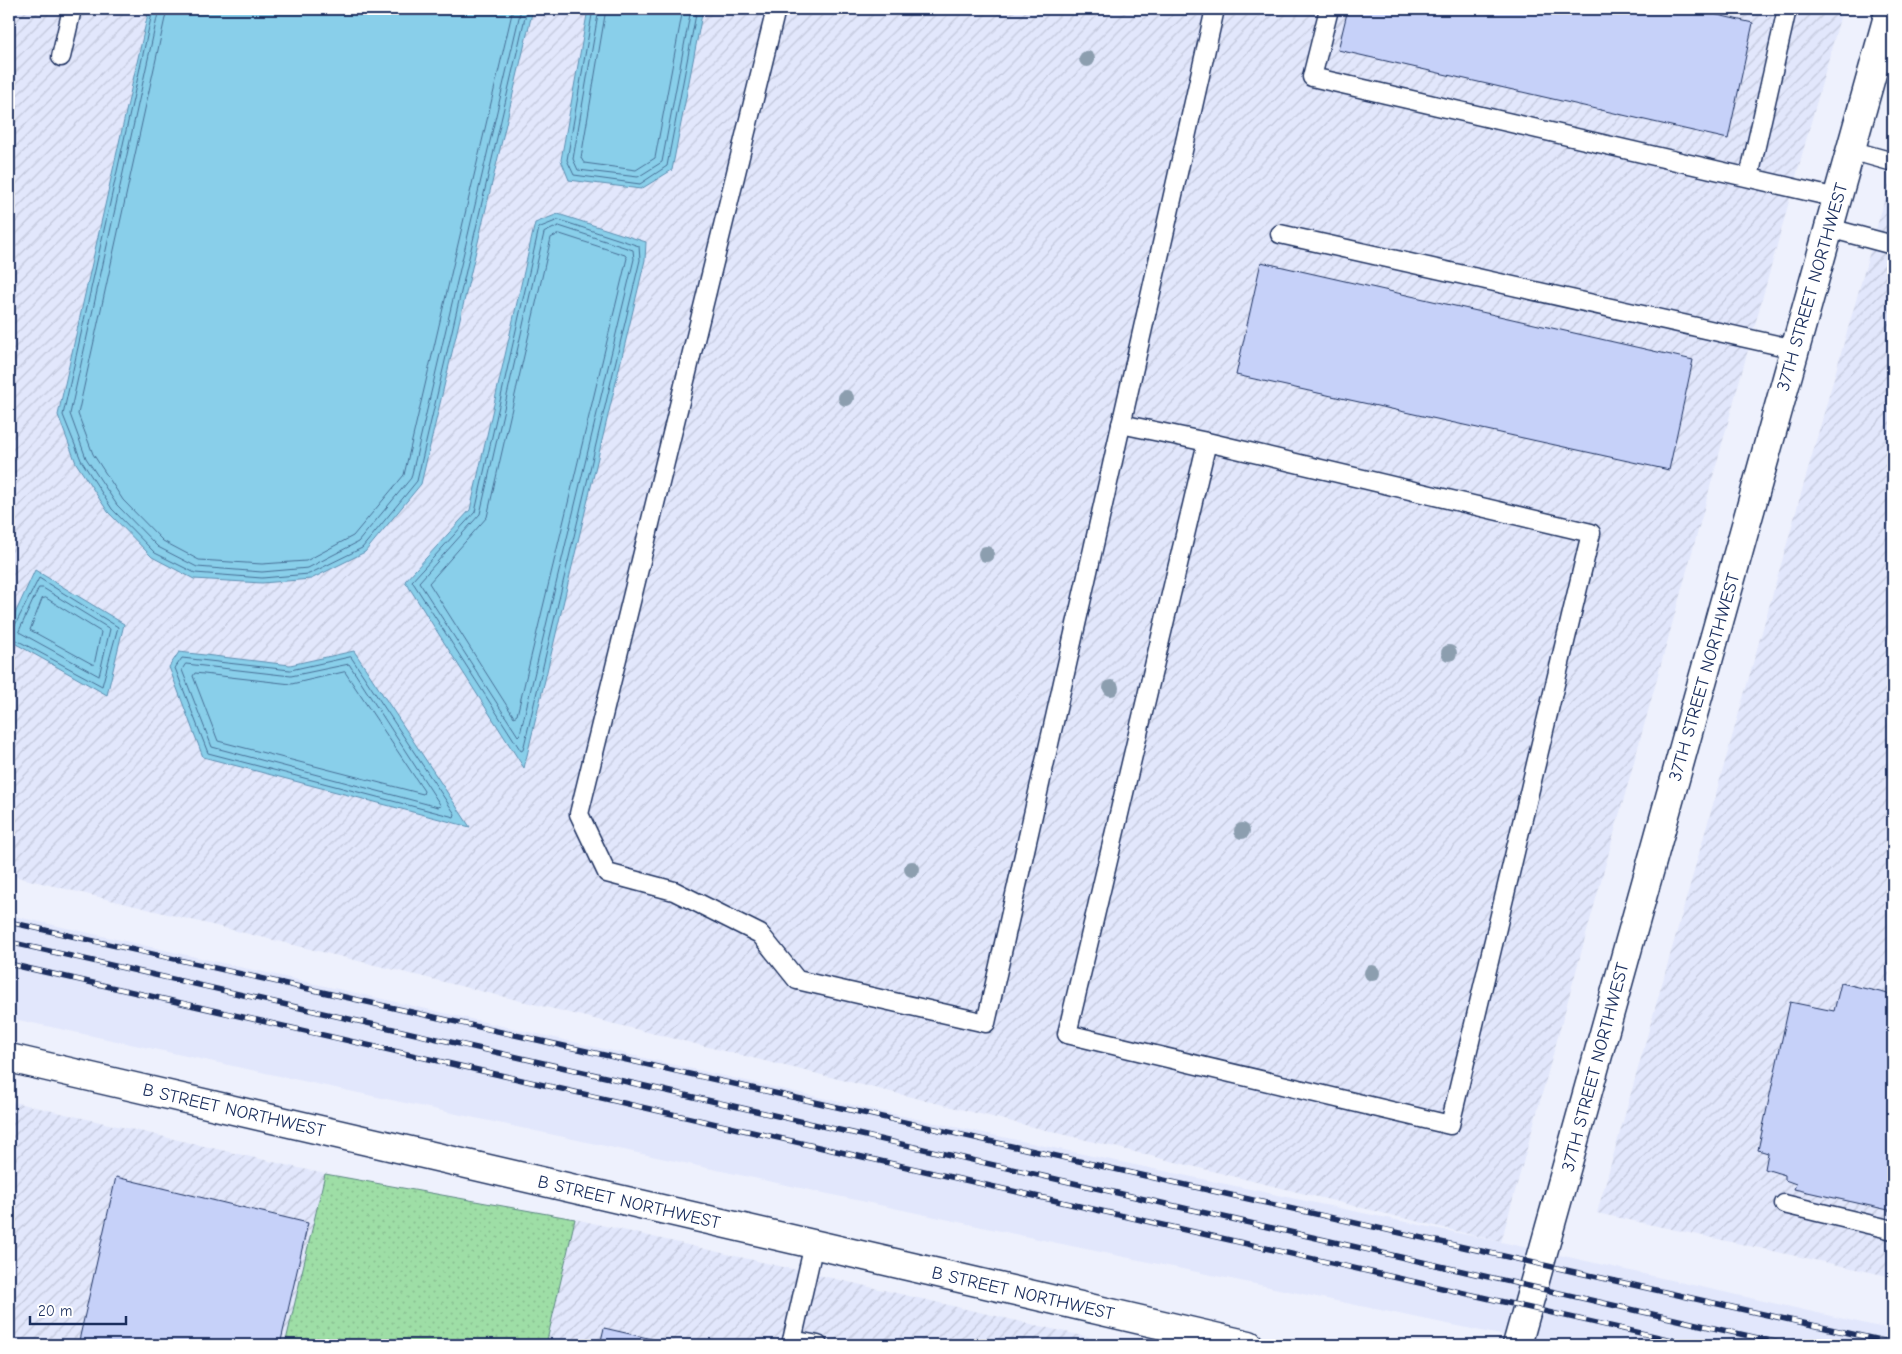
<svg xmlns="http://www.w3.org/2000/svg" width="1902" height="1354" font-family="'Comic Neue',sans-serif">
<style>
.built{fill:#e2e7fc}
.industrial{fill:url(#industrial-furrows)}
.grass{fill:url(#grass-dots);stroke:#5c8682}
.water{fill:#89cfea;stroke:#5d8fb2}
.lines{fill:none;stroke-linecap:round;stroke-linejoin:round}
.shore{stroke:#476f96;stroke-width:1}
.building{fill:#c6d1f9;stroke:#1b2f5e}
.lane-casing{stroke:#1b2f5e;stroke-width:21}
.secondary-casing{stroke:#1b2f5e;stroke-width:31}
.lane{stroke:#fff;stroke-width:18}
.secondary{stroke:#fff;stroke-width:28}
.rail-casing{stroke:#1b2f5e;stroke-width:5.5}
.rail{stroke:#fff;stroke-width:4;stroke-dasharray:11;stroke-linecap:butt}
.tree{fill:#8c9eaf}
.labels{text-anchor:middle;stroke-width:4;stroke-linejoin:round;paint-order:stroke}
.street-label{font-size:18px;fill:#1b2f5e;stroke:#fff}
</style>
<defs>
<pattern id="industrial-furrows" width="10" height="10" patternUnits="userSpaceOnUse" patternTransform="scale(1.25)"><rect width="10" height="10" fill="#e2e7fc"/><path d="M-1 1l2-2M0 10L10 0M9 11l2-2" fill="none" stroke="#c1c6da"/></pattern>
<pattern id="grass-dots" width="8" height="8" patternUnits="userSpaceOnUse" patternTransform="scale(1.25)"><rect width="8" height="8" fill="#9edea6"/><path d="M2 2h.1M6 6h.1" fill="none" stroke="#88bf91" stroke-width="1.8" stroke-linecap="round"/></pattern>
</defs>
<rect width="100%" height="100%" fill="#eef1fd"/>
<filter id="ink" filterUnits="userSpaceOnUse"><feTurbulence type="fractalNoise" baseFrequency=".02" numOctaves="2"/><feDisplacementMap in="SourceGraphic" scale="10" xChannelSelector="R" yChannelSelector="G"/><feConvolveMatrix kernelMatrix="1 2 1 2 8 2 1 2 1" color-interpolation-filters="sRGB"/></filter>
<g filter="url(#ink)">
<polygon class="built" points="9,915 888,1113 1501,1242 1893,1330 1893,1345 1549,1345 1057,1243 9,1018"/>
<g class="industrial">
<polygon points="11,9 1840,9 1841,14 1501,1242 9,875 9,20"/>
<polygon points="1893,170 1893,1277 1597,1213"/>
<polygon points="9,1101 325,1174 285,1345 9,1345"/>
<polygon points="575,1219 1122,1345 546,1345"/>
</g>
<polygon class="grass" points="325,1174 575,1219 546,1345 285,1345"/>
<g class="water">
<polygon points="149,9 533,9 421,484 365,552 311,579 262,583 194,579 152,557 108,512 76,463 58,415"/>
<polygon points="588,9 703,9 672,170 641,189 569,180 561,160"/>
<polygon points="558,214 646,242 645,260 524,768 405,581 470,510 535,223"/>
<polygon points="35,570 124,624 107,695 9,640 9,627"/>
<polygon points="354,651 470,827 203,757 169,667 179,652 290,665"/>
</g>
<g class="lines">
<g class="shore">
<polyline points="153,9 63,415 81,460 112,509 155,553 195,573 262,578 309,574 362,548 417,481 527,9"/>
<polyline points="159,9 70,414 86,458 117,505 158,547 197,567 262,572 308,568 358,542 411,478 521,9"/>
<polyline points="167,9 78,414 93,454 123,500 163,541 199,560 262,564 306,561 353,536 404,475 513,9"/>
<polyline points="593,9 567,160 574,175 640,184 667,166 697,9"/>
<polyline points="599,9 573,159 578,170 638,177 662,162 691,9"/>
<polyline points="606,9 581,158 584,163 636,170 655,158 683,9"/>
<polygon points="559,220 639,246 640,260 523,750 521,751 412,581 475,512 539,228"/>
<polygon points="559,226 633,250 634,259 520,734 518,736 419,582 480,514 544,233"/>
<polygon points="560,234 625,255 627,258 517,715 514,717 429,583 487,517 551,238"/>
<polygon points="39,588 43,588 110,629 99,676 19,632"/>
<polygon points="46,598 101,632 94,665 30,630 42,599"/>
<polyline points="9,627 15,625 39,578 118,627 102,686 9,636"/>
<polygon points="351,657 455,814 454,817 208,753 175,668 182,658 290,670"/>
<polygon points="186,664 291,676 349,664 441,806 438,807 212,747 182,670"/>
<polygon points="345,672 424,791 423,794 218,741 193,676 195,673 291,684"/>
</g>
</g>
<g class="building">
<polygon points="1348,9 1691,9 1753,23 1728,139 1338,50"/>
<polygon points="1261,262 1693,360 1669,470 1236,375"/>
<polygon points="1841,983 1893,995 1893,1211 1794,1189 1796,1184 1785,1180 1785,1175 1765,1169 1768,1153 1758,1150 1790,1002 1834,1011"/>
<polygon points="116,1177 308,1223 280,1345 78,1345"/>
<polygon points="604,1328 678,1345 600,1345"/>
</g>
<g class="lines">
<g class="lane-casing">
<g id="lane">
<polyline points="776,9 579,814 607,873 674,891 760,934 797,980 986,1023 1215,9"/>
<polyline points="1329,9 1312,77 1837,198"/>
<polyline points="61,57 72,9"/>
<polyline points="1850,150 1893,162"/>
<polyline points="1749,177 1787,9"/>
<polyline points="1829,228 1893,245"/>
<polyline points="1280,234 1795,349"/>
<polyline points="1121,424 1207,442 1067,1034 1450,1125 1591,533 1207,442"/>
<polyline points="1784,1204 1893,1230"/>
<polyline points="792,1340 818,1345"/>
<polyline points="791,1345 814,1244"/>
</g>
</g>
<g class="secondary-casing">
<g id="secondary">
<polyline points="9,1058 1249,1345"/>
<polyline points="1517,1345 1890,9"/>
</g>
</g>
<use href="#lane" class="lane"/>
<use href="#secondary" class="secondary"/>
<g class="rail-casing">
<g id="rail">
<polyline points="9,922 1893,1343"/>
<polyline points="9,942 1789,1345"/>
<polyline points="9,964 1694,1345"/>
</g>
</g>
<use href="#rail" class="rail"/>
</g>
<g class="tree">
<circle cx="1087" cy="59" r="8"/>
<circle cx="846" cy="398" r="8"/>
<circle cx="986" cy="554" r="8"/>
<circle cx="1449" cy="653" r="8"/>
<circle cx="1111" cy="688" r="8"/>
<circle cx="1242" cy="831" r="8"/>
<circle cx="912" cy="869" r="8"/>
<circle cx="1372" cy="973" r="8"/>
</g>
</g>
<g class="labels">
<g class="street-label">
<text transform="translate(1812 287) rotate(-74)" y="6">37TH STREET NORTHWEST</text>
<text transform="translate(1704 677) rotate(-74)" y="6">37TH STREET NORTHWEST</text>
<text transform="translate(1595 1067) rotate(-75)" y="6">37TH STREET NORTHWEST</text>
<text transform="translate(234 1110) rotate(13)" y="6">B STREET NORTHWEST</text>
<text transform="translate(629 1202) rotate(13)" y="6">B STREET NORTHWEST</text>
<text transform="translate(1023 1293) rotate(13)" y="6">B STREET NORTHWEST</text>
</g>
</g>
<rect width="1902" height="1354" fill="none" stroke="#fff" stroke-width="30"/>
<rect x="15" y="15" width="1872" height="1324" fill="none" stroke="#1b2f5e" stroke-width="2" filter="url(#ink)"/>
<path d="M30 1316v8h96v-8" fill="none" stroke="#1b2f5e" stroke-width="2.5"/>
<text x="38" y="1316" font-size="15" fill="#1b2f5e" stroke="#ffffff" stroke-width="4" paint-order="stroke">20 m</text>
</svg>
